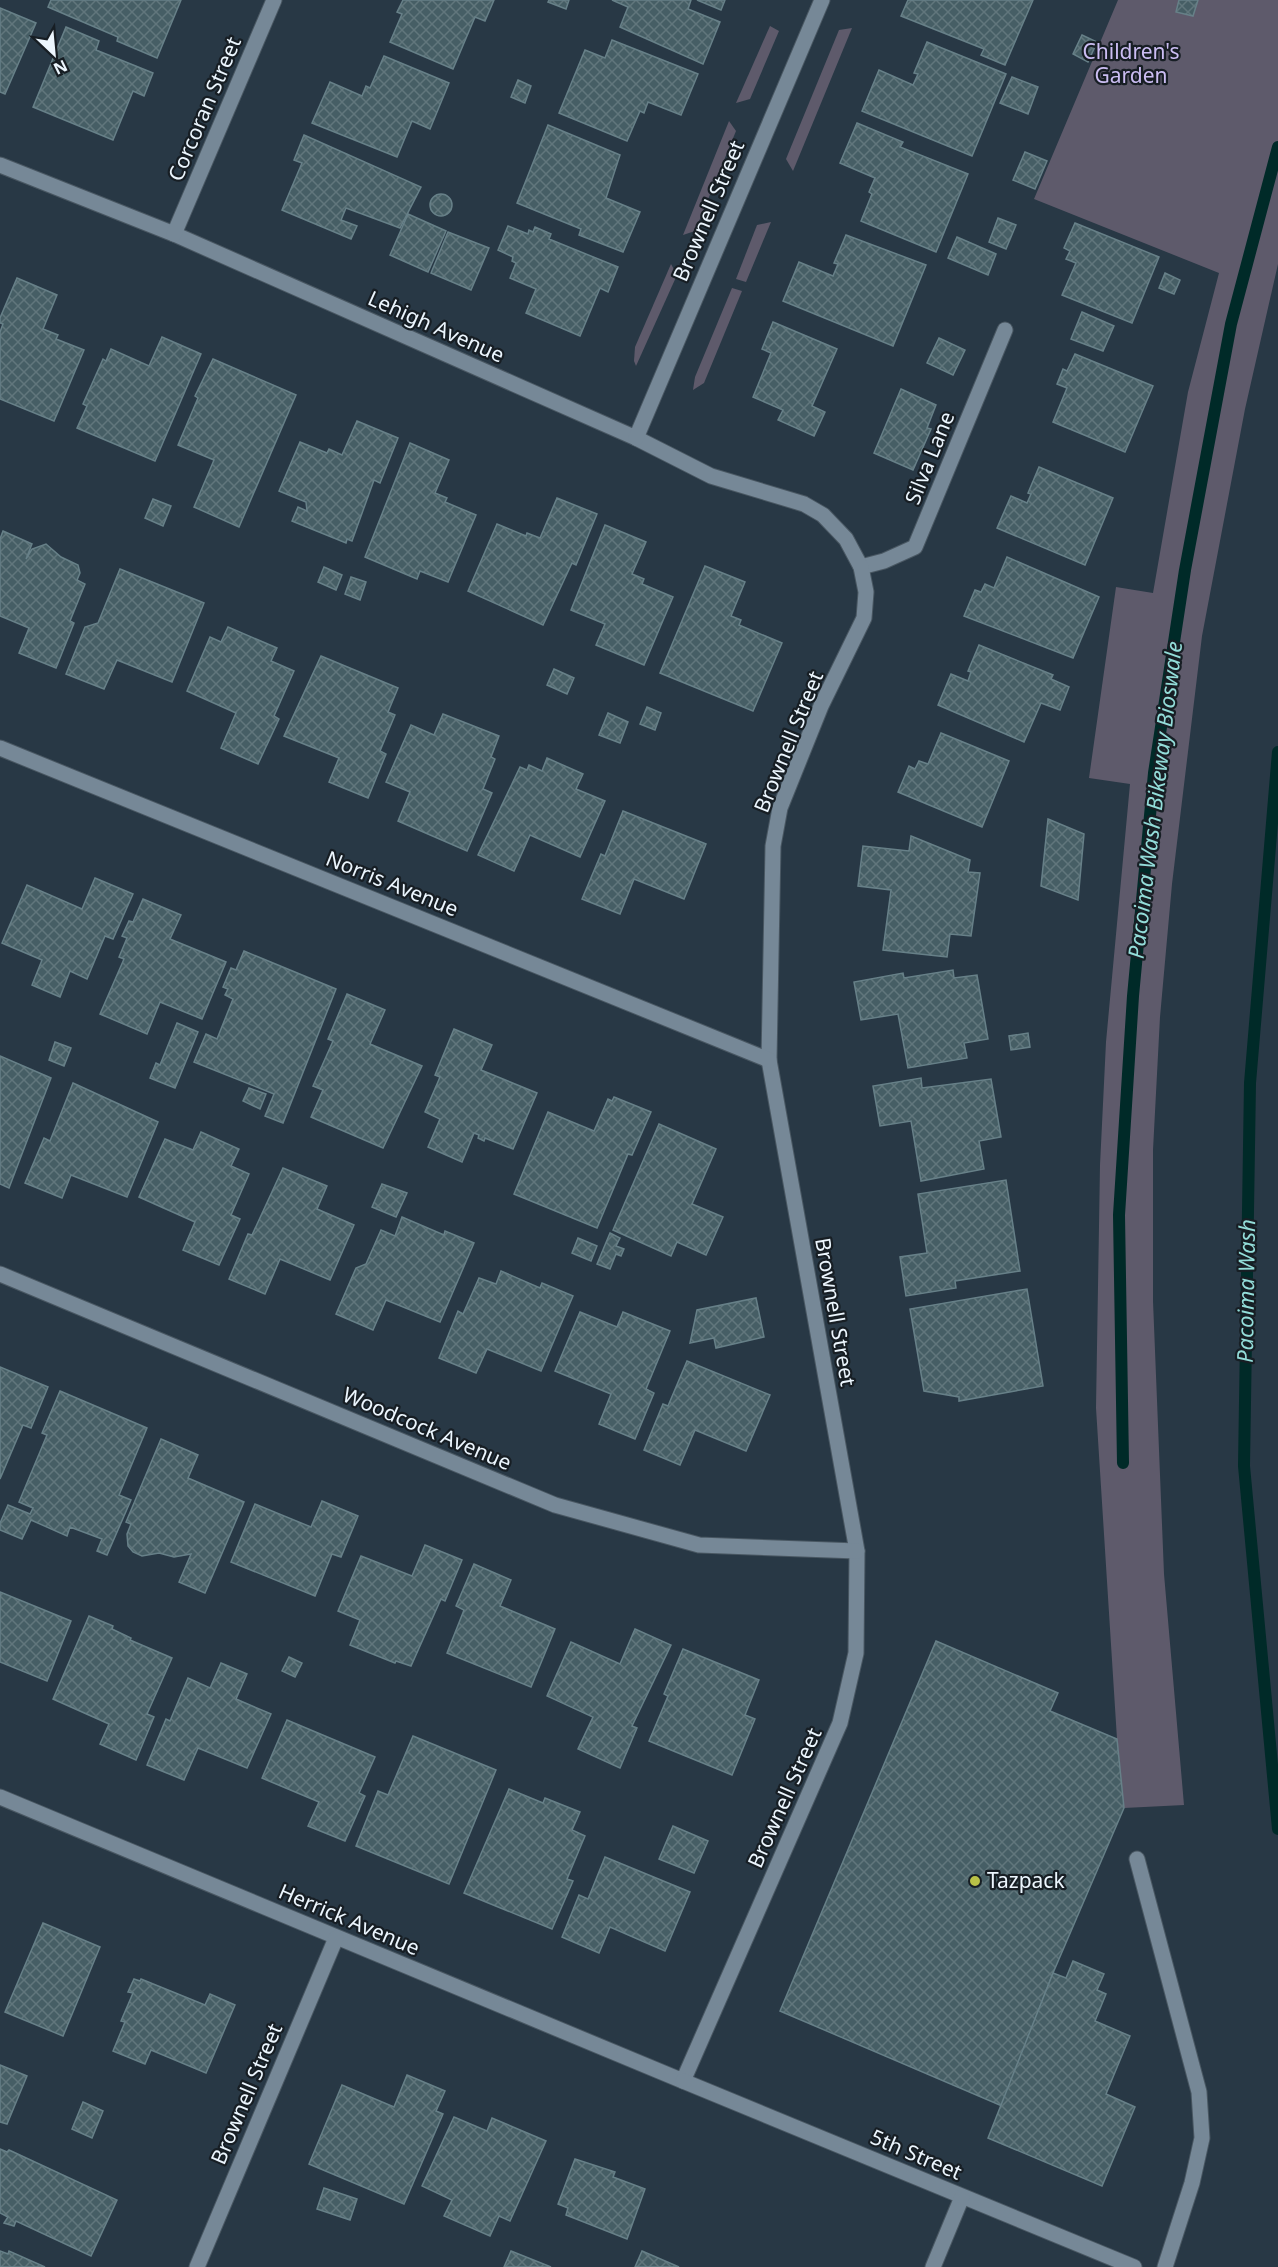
<svg xmlns="http://www.w3.org/2000/svg" width="1278" height="2267" font-family="'Noto Sans',sans-serif">
<style>
.green{fill:#5e5a6b}
.lines{fill:none;stroke-linecap:round;stroke-linejoin:round}
.stream{stroke:#002a28;stroke-width:12}
.building{fill:url(#building-cross-hatch);stroke:#678088;stroke-width:1.5}
.lane-casing{stroke:#495762;stroke-width:17}
.street-casing{stroke:#495762;stroke-width:17}
.secondary-casing{stroke:#495762;stroke-width:17}
.lane{stroke:#768897;stroke-width:15}
.street{stroke:#768897;stroke-width:15}
.secondary{stroke:#768897;stroke-width:15}
.poi-dot{fill:#b8c147;stroke:#171e24;stroke-width:2}
.labels{text-anchor:middle;stroke-width:4.5;stroke-linejoin:round;paint-order:stroke}
.park-label{font-size:21px;fill:#ccbef3;stroke:#171e24}
.street-label{font-size:21px;fill:#ecf6fe;stroke:#171e24}
.poi-label{font-size:21px;fill:#ecf6fe;stroke:#171e24;text-anchor:start}
.water-label{font-size:22px;font-style:italic;fill:#93ddd9;stroke:#171e24}
</style>
<defs>
<pattern id="building-cross-hatch" width="8" height="8" patternUnits="userSpaceOnUse" patternTransform="scale(1.5)"><rect width="8" height="8" fill="#465e65"/><path d="M0 0l8 8M0 8l8-8" fill="none" stroke="#61767c"/></pattern>
</defs>
<rect width="100%" height="100%" fill="#283845"/>
<g class="green">
<polygon points="1118,0 1278,0 1278,264 1245,409 1202,636 1172,884 1160,1017 1153,1150 1153,1301 1164,1574 1184,1805 1124,1808 1117,1739 1096,1408 1100,1165 1106,1042 1130,784 1089,778 1116,587 1153,593 1188,392 1219,273 1034,199"/>
<polygon points="770,26 779,31 750,99 736,103"/>
<polygon points="852,28 793,171 786,159 839,30"/>
<polygon points="729,121 736,131 695,231 683,235"/>
<polygon points="771,222 746,282 736,279 757,225"/>
<polygon points="671,264 677,275 636,366 634,361 635,347"/>
<polygon points="732,288 742,291 704,383 693,390 695,377"/>
</g>
<g class="lines">
<g class="stream">
<polyline points="1278,752 1250,1083 1244,1466 1278,1829"/>
<polyline points="1123,1463 1119,1215 1133,996 1154,773 1185,570 1231,324 1278,147"/>
</g>
</g>
<g class="building">
<polygon points="51,0 181,0 157,58 117,41 118,37 48,7"/>
<polygon points="403,0 494,0 485,21 475,17 453,69 390,42 402,14 397,12"/>
<polygon points="549,0 569,0 566,9 548,2"/>
<polygon points="612,0 691,0 688,9 720,22 703,64 620,27 628,7"/>
<polygon points="697,0 725,0 721,10"/>
<polygon points="908,0 1033,0 1005,65 981,55 984,49 901,16"/>
<polygon points="1179,0 1198,0 1193,16 1176,12"/>
<polygon points="0,8 36,23 5,94 0,92"/>
<polygon points="66,27 99,41 96,50 153,73 144,96 133,91 113,140 33,107"/>
<polygon points="1082,35 1097,42 1088,62 1073,54"/>
<polygon points="612,40 698,74 681,115 648,102 644,113 640,111 627,141 559,113 585,50 605,58"/>
<polygon points="927,42 1006,74 972,156 862,111 879,70 913,85 918,74 914,73"/>
<polygon points="384,56 449,83 430,129 412,121 397,157 312,123 330,82 362,96 366,86 370,88"/>
<polygon points="1012,77 1038,87 1028,114 1000,103"/>
<polygon points="518,80 531,86 525,103 511,97"/>
<polygon points="857,123 903,142 900,147 968,174 936,252 861,221 872,194 869,192 875,178 840,163"/>
<polygon points="548,125 620,155 606,198 640,212 623,252 579,235 581,229 517,203"/>
<polygon points="304,135 421,187 400,228 346,208 341,220 357,226 351,239 282,210 302,163 294,160"/>
<polygon points="1025,152 1047,161 1035,189 1013,180"/>
<circle cx="441" cy="205" r="11"/>
<polygon points="408,214 446,231 428,272 390,255"/>
<polygon points="998,218 1016,225 1006,249 989,242"/>
<polygon points="1075,223 1159,257 1132,323 1062,295 1076,263 1066,259 1070,251 1064,248"/>
<polygon points="508,226 528,234 529,230 533,232 535,227 551,234 549,239 618,267 608,292 600,288 580,336 526,313 536,289 510,278 516,263 512,261 513,257 498,250"/>
<polygon points="448,232 489,248 471,290 431,273"/>
<polygon points="846,235 926,265 893,346 783,301 799,262 833,276 838,264 834,263"/>
<polygon points="957,237 996,254 988,275 948,258"/>
<polygon points="1165,273 1180,280 1174,294 1159,288"/>
<polygon points="17,278 57,295 43,329 58,335 56,339 84,350 54,421 0,399 0,332 3,324 0,323 0,318"/>
<polygon points="1082,312 1114,326 1103,351 1071,339"/>
<polygon points="773,322 837,349 812,406 825,412 814,436 778,420 783,410 753,397 771,353 762,349"/>
<polygon points="162,337 201,354 155,461 77,428 87,406 83,404 103,359 106,361 111,349 149,366"/>
<polygon points="939,338 965,350 953,375 927,363"/>
<polygon points="1075,354 1153,386 1125,452 1053,422 1067,388 1057,384 1063,369 1067,371"/>
<polygon points="213,359 296,395 239,527 194,507 214,460 178,445 198,398 195,396"/>
<polygon points="901,389 936,405 927,428 931,429 913,470 874,453"/>
<polygon points="357,421 398,438 380,483 374,480 352,541 347,539 346,543 292,521 298,507 307,511 306,502 279,491 300,442 327,453 329,449 342,455"/>
<polygon points="410,443 449,460 435,493 447,498 445,502 476,515 448,582 420,571 417,579 365,557"/>
<polygon points="1039,467 1113,498 1085,565 997,528 1011,496 1027,503 1031,494 1028,493"/>
<polygon points="557,498 597,514 576,565 572,563 543,625 468,591 497,524 526,536 527,533 540,538"/>
<polygon points="153,499 171,506 163,526 145,518"/>
<polygon points="605,525 646,542 632,574 644,579 642,584 673,597 644,665 596,645 605,624 571,610"/>
<polygon points="3,531 32,544 26,559 32,549 46,544 61,557 78,565 80,573 77,580 85,584 70,621 74,623 56,668 19,653 29,628 0,616 0,539"/>
<polygon points="1007,557 1099,597 1073,658 964,616 975,590 981,592 985,584 994,588"/>
<polygon points="705,566 745,582 731,616 741,620 739,625 782,643 753,711 660,673"/>
<polygon points="324,567 342,575 336,590 318,582"/>
<polygon points="120,569 204,603 172,682 117,660 104,689 66,674 85,627 98,623"/>
<polygon points="351,577 366,582 360,600 345,594"/>
<polygon points="228,627 277,648 271,661 294,671 274,716 279,719 258,764 221,748 236,713 187,691 210,637 221,642"/>
<polygon points="979,645 1053,675 1051,679 1069,687 1060,710 1041,703 1024,742 938,705 951,674 968,681 971,672 968,671"/>
<polygon points="321,656 398,688 388,712 395,715 380,751 386,754 368,798 329,782 339,758 284,736"/>
<polygon points="554,669 574,678 567,694 547,685"/>
<polygon points="647,707 661,713 655,730 640,724"/>
<polygon points="608,713 628,722 620,743 599,735"/>
<polygon points="443,714 499,736 491,757 495,759 483,789 492,793 467,851 398,821 410,792 386,782 411,725 434,735"/>
<polygon points="941,733 1009,761 982,827 898,792 909,766 915,769 919,761 928,764"/>
<polygon points="547,758 583,774 576,789 605,801 580,857 530,835 514,871 478,855 520,767 527,770 529,765 542,771"/>
<polygon points="623,811 706,844 684,899 634,879 620,914 582,899 601,854 605,856"/>
<polygon points="1048,819 1084,834 1078,900 1041,886"/>
<polygon points="911,836 970,860 968,872 980,873 971,936 950,934 947,957 883,950 891,890 858,886 863,846 909,851"/>
<polygon points="95,878 133,894 113,939 105,936 87,979 70,971 60,997 32,985 42,960 2,943 27,885 82,909"/>
<polygon points="143,899 181,915 170,939 226,962 202,1019 160,1002 147,1034 100,1014 124,959 119,957 127,938 122,936 129,921 133,922"/>
<polygon points="244,951 336,989 283,1123 265,1116 274,1094 194,1062 206,1034 217,1039 233,999 225,995 228,989 223,987 231,968 236,970"/>
<polygon points="953,970 954,978 977,975 988,1039 964,1043 967,1058 908,1068 898,1014 861,1020 854,982 903,973 904,978"/>
<polygon points="347,994 385,1010 370,1044 422,1066 383,1148 311,1117 323,1090 313,1086 333,1041 328,1039"/>
<polygon points="177,1023 198,1032 175,1088 150,1078 156,1063 160,1065"/>
<polygon points="454,1029 492,1045 481,1070 537,1093 513,1149 485,1138 484,1141 478,1138 479,1135 474,1133 462,1162 428,1147 440,1119 425,1112 440,1077 435,1075"/>
<polygon points="1028,1033 1030,1047 1011,1050 1009,1036"/>
<polygon points="55,1042 71,1048 64,1066 49,1060"/>
<polygon points="0,1056 51,1078 9,1188 0,1184"/>
<polygon points="921,1078 922,1088 991,1079 1001,1137 979,1141 984,1169 921,1181 911,1121 880,1126 873,1086"/>
<polygon points="73,1083 158,1122 127,1197 71,1175 62,1198 25,1183 44,1138 50,1141"/>
<polygon points="249,1088 266,1094 260,1109 243,1101"/>
<polygon points="614,1097 651,1112 632,1155 628,1154 597,1228 514,1194 548,1112 594,1131 608,1099 612,1101"/>
<polygon points="659,1124 716,1149 692,1204 723,1217 706,1255 677,1242 671,1256 613,1230"/>
<polygon points="201,1132 239,1149 231,1166 249,1174 231,1215 240,1219 219,1265 183,1250 195,1222 139,1197 165,1139 193,1150"/>
<polygon points="283,1168 327,1186 317,1209 354,1225 330,1280 280,1259 265,1294 229,1279 248,1234 252,1235"/>
<polygon points="1006,1180 1020,1271 955,1281 956,1288 906,1296 900,1257 927,1253 918,1194"/>
<polygon points="382,1184 407,1193 396,1217 372,1207"/>
<polygon points="402,1217 444,1235 445,1231 474,1243 440,1322 386,1300 373,1330 336,1314 356,1268 366,1264 381,1230 395,1236"/>
<polygon points="610,1233 620,1238 616,1246 624,1249 621,1256 616,1254 610,1269 597,1264"/>
<polygon points="578,1238 597,1246 591,1261 572,1253"/>
<polygon points="501,1271 540,1288 542,1283 573,1296 541,1371 487,1349 476,1373 439,1358 458,1311 463,1314 479,1278 496,1284"/>
<polygon points="1027,1289 1043,1386 959,1401 959,1397 924,1391 910,1309"/>
<polygon points="756,1298 764,1337 716,1348 714,1338 690,1343 697,1310"/>
<polygon points="580,1312 617,1327 623,1312 670,1331 646,1389 654,1393 635,1439 599,1424 611,1394 555,1371"/>
<polygon points="687,1361 770,1395 746,1451 695,1430 680,1465 644,1450 663,1404 668,1406"/>
<polygon points="0,1367 48,1387 31,1428 23,1425 0,1479"/>
<polygon points="60,1391 147,1428 119,1495 131,1500 107,1555 97,1551 102,1539 70,1527 67,1536 31,1520 22,1539 0,1530 0,1523 8,1505 30,1514 33,1508 19,1502 47,1435 42,1433"/>
<polygon points="161,1439 198,1455 188,1478 244,1502 205,1593 179,1582 191,1554 174,1557 159,1553 142,1556 133,1552 128,1546 127,1534 131,1524 126,1522"/>
<polygon points="322,1501 358,1516 341,1557 332,1554 315,1596 231,1562 255,1504 311,1527"/>
<polygon points="425,1545 462,1560 445,1601 441,1599 411,1666 396,1661 395,1663 350,1645 360,1620 338,1611 361,1556 412,1576"/>
<polygon points="474,1564 511,1580 500,1606 555,1629 531,1687 447,1653 464,1610 456,1606"/>
<polygon points="0,1592 71,1621 47,1681 0,1662"/>
<polygon points="89,1616 113,1626 112,1629 131,1638 130,1640 172,1658 147,1714 154,1717 136,1760 100,1744 109,1724 53,1699"/>
<polygon points="635,1629 671,1645 632,1726 637,1728 620,1768 578,1749 593,1717 547,1696 571,1642 620,1664"/>
<polygon points="936,1641 1058,1693 1050,1711 1117,1739 1124,1808 1053,1973 1002,2106 780,2011"/>
<polygon points="683,1649 759,1680 745,1715 755,1719 732,1775 649,1741 668,1696 664,1694"/>
<polygon points="289,1657 302,1663 295,1677 282,1671"/>
<polygon points="221,1663 247,1674 236,1699 271,1714 247,1768 198,1748 184,1780 147,1765 166,1719 170,1721 188,1678 210,1688"/>
<polygon points="287,1720 375,1757 359,1793 365,1796 345,1841 308,1826 319,1802 262,1778"/>
<polygon points="413,1736 496,1770 449,1884 356,1846 378,1791 388,1795"/>
<polygon points="509,1789 543,1803 545,1798 580,1812 572,1830 585,1836 567,1879 573,1881 552,1929 464,1893"/>
<polygon points="673,1826 708,1841 694,1873 659,1859"/>
<polygon points="605,1857 690,1892 665,1951 610,1927 599,1953 562,1937 579,1895 588,1899"/>
<polygon points="43,1923 100,1947 63,2036 5,2012"/>
<polygon points="1073,1961 1104,1974 1097,1990 1106,1994 1095,2021 1130,2036 1106,2094 1135,2107 1102,2186 988,2138 1053,1973 1066,1978"/>
<polygon points="134,1979 140,1981 141,1979 205,2005 210,1994 235,2005 206,2073 151,2050 145,2064 113,2051 125,2022 121,2021 133,1993 128,1992"/>
<polygon points="0,2065 27,2076 7,2124 0,2122"/>
<polygon points="407,2075 445,2091 436,2111 443,2114 404,2204 309,2164 342,2085 394,2107"/>
<polygon points="83,2102 103,2111 92,2138 72,2129"/>
<polygon points="454,2117 487,2131 492,2118 546,2141 510,2221 499,2216 490,2236 444,2216 452,2200 422,2186"/>
<polygon points="0,2149 7,2152 9,2150 117,2200 91,2256 16,2221 14,2226 4,2223 8,2217 0,2213"/>
<polygon points="575,2159 615,2172 613,2177 645,2189 627,2239 566,2215 568,2208 558,2204"/>
<polygon points="324,2188 357,2199 350,2220 317,2209"/>
<polygon points="0,2251 8,2254 9,2251 45,2267 0,2267"/>
<polygon points="511,2251 551,2267 504,2267"/>
<polygon points="642,2251 679,2267 635,2267"/>
</g>
<g class="lines">
<g class="lane-casing">
<g id="lane">
<polyline points="861,567 884,561 915,547 1005,330"/>
<polyline points="1137,1859 1199,2092 1202,2138 1192,2183 1165,2267"/>
</g>
</g>
<g class="street-casing">
<g id="street">
<polyline points="0,165 174,234 636,438 711,476 804,504 823,515 846,539 861,567 866,592 864,618 821,706 780,808 773,846 769,1060 857,1551 856,1653 840,1723 683,2081 0,1797"/>
<polyline points="174,234 274,0"/>
<polyline points="636,438 822,0"/>
<polyline points="0,748 769,1060"/>
<polyline points="0,1274 555,1505 699,1545 857,1551"/>
<polyline points="197,2267 336,1938"/>
</g>
</g>
<g class="secondary-casing">
<g id="secondary">
<polyline points="683,2081 1134,2267"/>
<polyline points="933,2267 962,2197"/>
</g>
</g>
<use href="#lane" class="lane"/>
<use href="#street" class="street"/>
<use href="#secondary" class="secondary"/>
</g>
<circle class="poi-dot" cx="975" cy="1881" r="6"/>
<g class="labels">
<g class="park-label">
<text x="1131" y="59">Children's<tspan x="1131" dy="24">Garden</tspan></text>
</g>
<g class="street-label">
<text transform="translate(205 109) rotate(-67)" y="7">Corcoran Street</text>
<text transform="translate(709 211) rotate(-67)" y="7">Brownell Street</text>
<text transform="translate(436 327) rotate(24)" y="7">Lehigh Avenue</text>
<text transform="translate(930 458) rotate(-68)" y="7">Silva Lane</text>
<text transform="translate(789 742) rotate(-68)" y="7">Brownell Street</text>
<text transform="translate(392 884) rotate(22)" y="7">Norris Avenue</text>
<text transform="translate(835 1312) rotate(80)" y="7">Brownell Street</text>
<text transform="translate(427 1429) rotate(23)" y="7">Woodcock Avenue</text>
<text transform="translate(785 1798) rotate(-66)" y="7">Brownell Street</text>
<text transform="translate(349 1920) rotate(23)" y="7">Herrick Avenue</text>
<text transform="translate(247 2094) rotate(-67)" y="7">Brownell Street</text>
<text transform="translate(916 2155) rotate(23)" y="7">5th Street</text>
</g>
<g class="poi-label">
<text x="987" y="1888">Tazpack</text>
</g>
<g class="water-label">
<text transform="translate(1155 800) rotate(-83)" y="8">Pacoima Wash Bikeway Bioswale</text>
<text transform="translate(1246 1291) rotate(-89)" y="8">Pacoima Wash</text>
</g>
</g>
<g transform="translate(54 54) rotate(154)" stroke="#171e24" stroke-width="4.5" paint-order="stroke">
<path d="M0-4.5L10 22L0 15L-10 22Z" fill="#ecf6fe"/>
<text y="-9" font-size="16" font-weight="bold" text-anchor="middle" fill="#ecf6fe">N</text>
</g>
</svg>
